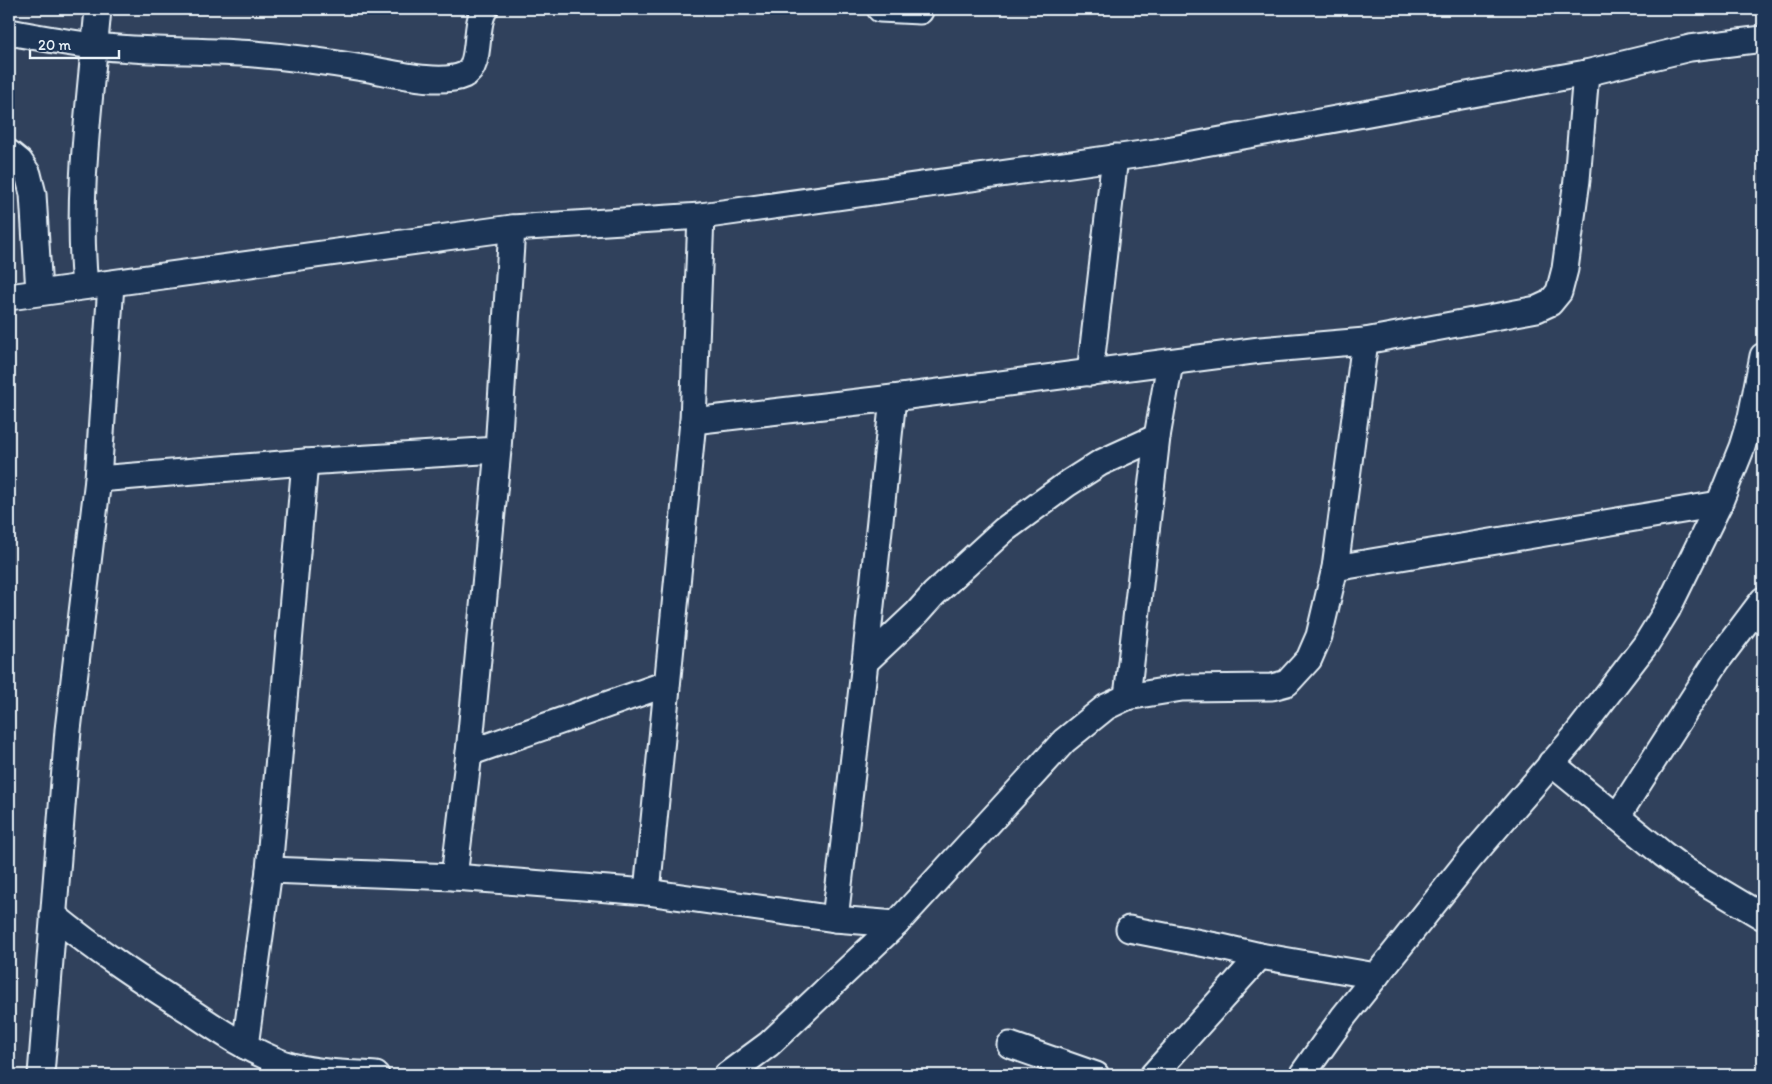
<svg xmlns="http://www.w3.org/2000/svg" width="1772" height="1084" font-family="Itim,sans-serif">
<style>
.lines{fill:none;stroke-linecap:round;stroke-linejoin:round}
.street-casing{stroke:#e8f1f8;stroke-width:29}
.street{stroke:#1d3557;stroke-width:25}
</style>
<rect width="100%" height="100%" fill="#30415c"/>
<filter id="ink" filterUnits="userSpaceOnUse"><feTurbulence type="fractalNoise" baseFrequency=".02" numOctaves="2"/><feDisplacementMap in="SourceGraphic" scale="10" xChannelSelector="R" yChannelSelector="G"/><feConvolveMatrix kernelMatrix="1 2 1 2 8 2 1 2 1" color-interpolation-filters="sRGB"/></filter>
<g filter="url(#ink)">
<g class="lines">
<g class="street-casing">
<g id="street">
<polyline points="880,9 920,11"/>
<path d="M9,32C37,37 66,43 95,46C147,52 201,50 254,54C290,57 327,62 363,68C389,72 440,86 464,75C483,66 473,25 485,9"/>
<polyline points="9,153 20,162 28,174 33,194 39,292"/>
<path d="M85,286C76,194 90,101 98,9"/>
<polyline points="9,297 512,228 701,216 1156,152 1586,73 1690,48 1763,39"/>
<polyline points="1090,373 1115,157"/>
<polyline points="693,421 893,398 1260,350 1365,341 1537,309 1550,303 1559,292 1565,269 1577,180 1586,73"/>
<polyline points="98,479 305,462 498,450"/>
<polyline points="1335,568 1719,504"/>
<polyline points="865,662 917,613 934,594 1004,530 1067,484 1100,463 1157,437"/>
<polyline points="1127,697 1157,437 1170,363"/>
<polyline points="469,753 666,684"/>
<polyline points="1551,763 1663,854 1686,871 1763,917"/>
<polyline points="1617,817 1717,661 1763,600"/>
<polyline points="269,870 454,877 647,892 835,919 896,924"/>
<polyline points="454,877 469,753 498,450 512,228"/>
<polyline points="647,892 693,421 701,216"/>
<path d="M53,915C98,952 144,982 193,1013C221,1032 250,1051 282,1063C311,1073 345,1073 376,1075"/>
<polyline points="835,919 865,662 893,398"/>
<polyline points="1129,929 1221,947 1260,956 1376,976"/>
<polyline points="1010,1045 1096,1075"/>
<polyline points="245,1046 269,870 305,462"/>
<polyline points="41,1075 68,730 98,479 111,284"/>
<polyline points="727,1075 769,1044 896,924 1064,741 1106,707 1127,697 1182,688 1272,687 1287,683 1309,659 1319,636 1335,568 1365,341"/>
<polyline points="1153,1075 1260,956"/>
<polyline points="1302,1075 1344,1016 1376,976 1471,857 1573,739 1646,644 1667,610 1719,504 1742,447 1751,417 1763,356"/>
</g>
</g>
<use href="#street" class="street"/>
</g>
</g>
<rect width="1772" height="1084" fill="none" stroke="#1d3557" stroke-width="30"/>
<rect x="15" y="15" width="1742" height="1054" fill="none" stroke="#e8f1f8" stroke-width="2" filter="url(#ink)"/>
<path d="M30 50v8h89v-8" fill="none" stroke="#e8f1f8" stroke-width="2.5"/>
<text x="38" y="50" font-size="15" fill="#e8f1f8" stroke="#1d3557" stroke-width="4" paint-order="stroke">20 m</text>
</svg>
